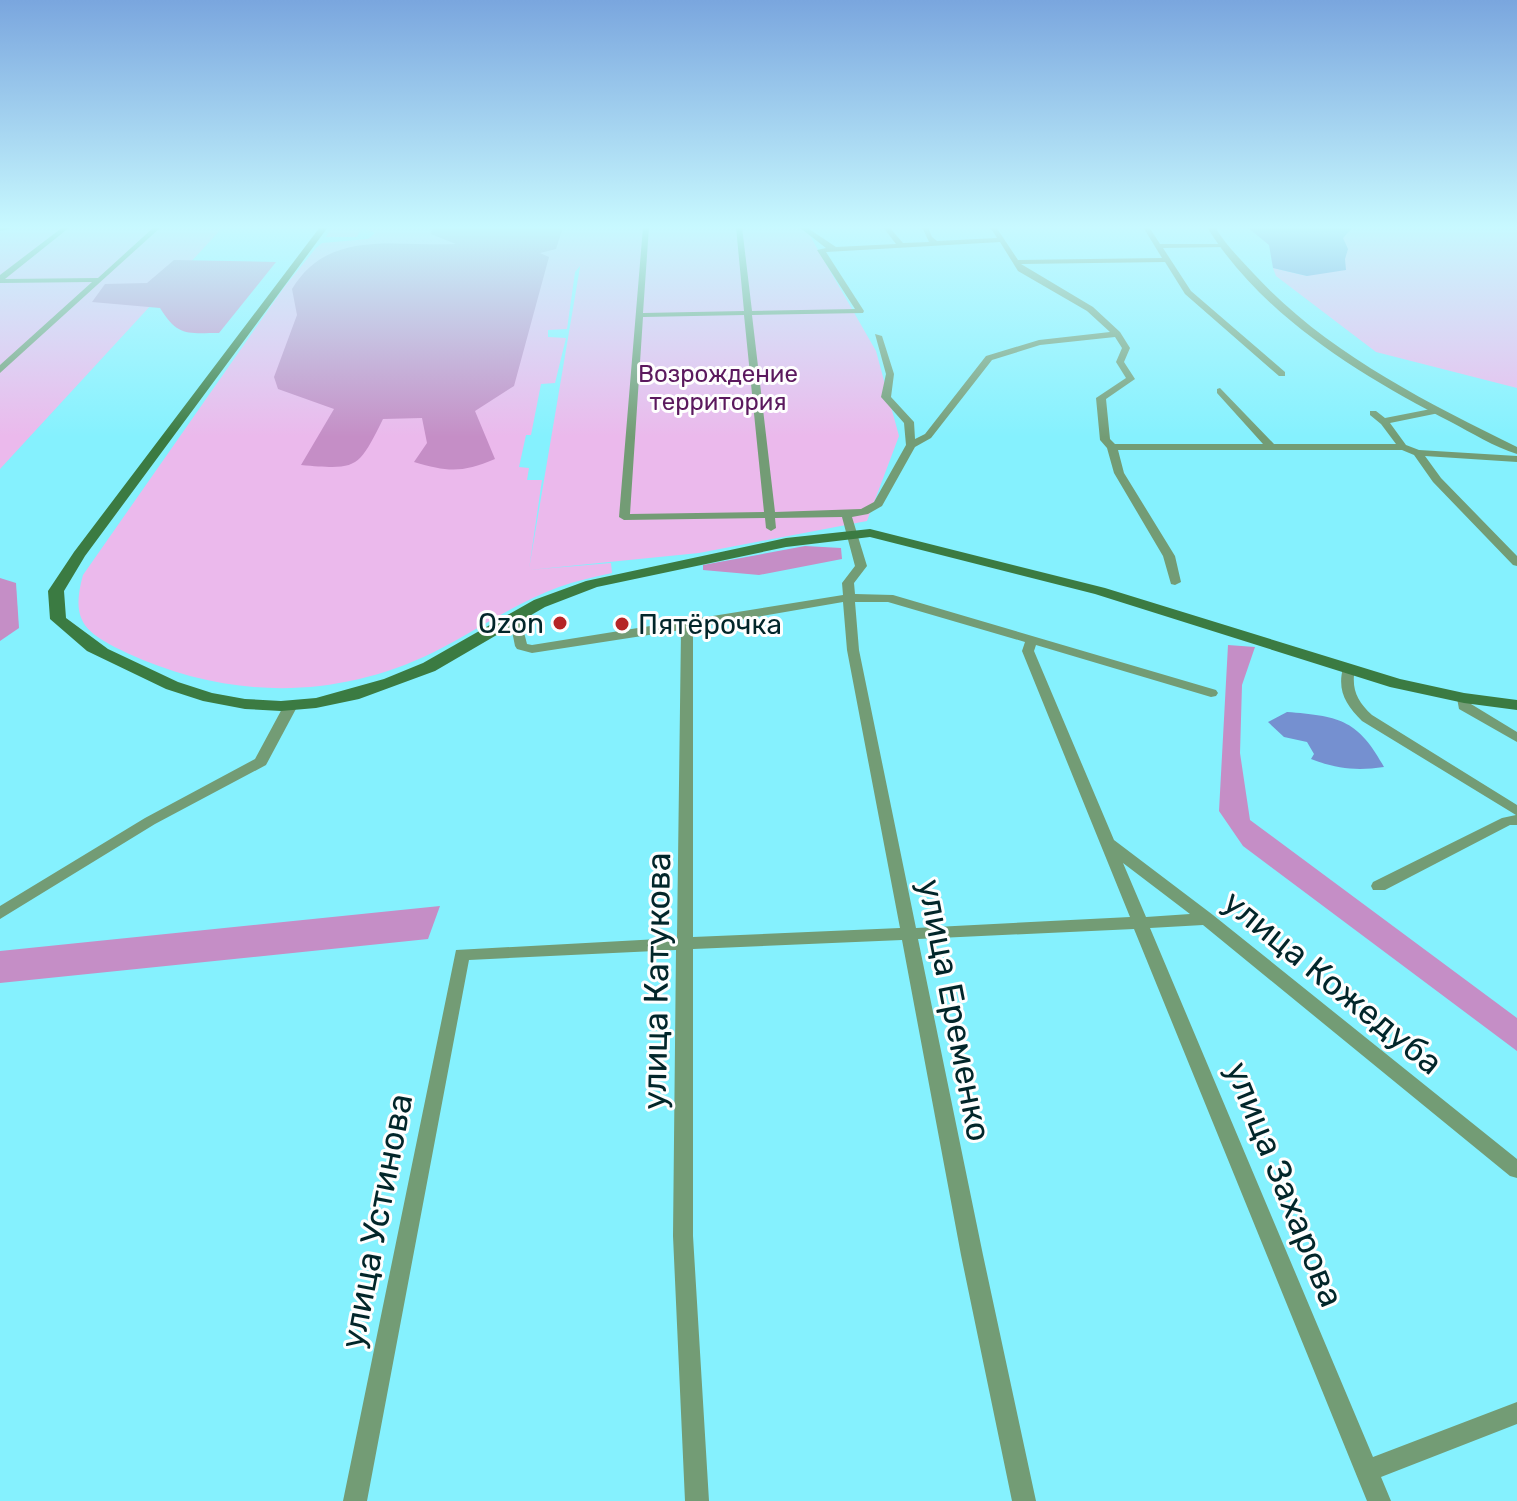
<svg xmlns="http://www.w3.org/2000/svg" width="1517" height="1501" font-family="Rubik,sans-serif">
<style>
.green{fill:#ebb9ec;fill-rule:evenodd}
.forest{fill:#c58ec6}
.water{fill:#7590d0}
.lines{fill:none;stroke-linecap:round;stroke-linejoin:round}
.minor{fill:#739c75;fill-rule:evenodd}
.tertiary{fill:#739c75;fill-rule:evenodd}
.secondary{fill:#3b7b42;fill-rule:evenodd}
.poi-dot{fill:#b52526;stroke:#fefefe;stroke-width:3}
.labels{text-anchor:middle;stroke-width:6;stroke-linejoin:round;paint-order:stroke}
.far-park-label{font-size:24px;fill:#5b195e;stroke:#fefefe}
.poi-label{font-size:28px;fill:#02262a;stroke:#fefefe;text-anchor:end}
.near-street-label{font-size:34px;fill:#02262a;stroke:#fefefe}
</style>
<rect width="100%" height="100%" fill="#85f1fe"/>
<g class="green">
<polygon points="0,227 223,227 0,469"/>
<path d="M332,227H805L876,351L899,436L867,521L699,553L529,570L611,563L612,573C594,577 576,581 559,587C517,602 474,632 434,652C334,701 227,699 127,653C85,633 70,622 83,575L285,286L316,248L322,243L368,239L375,233L362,227L357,237H326ZM580,266V267L529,569L542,480H527L529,468L519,467L526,435H531L541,384L555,383L566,338L548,337V330L567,329L575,272Z"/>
<polygon points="1353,227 1517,227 1517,388 1376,352 1276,276 1273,268 1307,276"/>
</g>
<g class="forest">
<path d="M433,227H563L556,249L540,253L549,257L514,386L475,411L495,459C462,473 448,472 414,462L427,443L422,418L383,419C358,469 358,470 301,465L334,409L278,389L274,377L297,315L292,289C329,228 394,247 456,244L431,234Z"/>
<path d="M174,260L276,262L219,333C187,333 178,337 160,308L92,302L105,284L147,283Z"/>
<polygon points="805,546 841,548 842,559 759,575 703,570 703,565"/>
<polygon points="0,578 16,583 19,628 0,641"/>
<polygon points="1228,645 1255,647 1242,685 1240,753 1250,820 1517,1018 1517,1051 1243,846 1219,811"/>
<polygon points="440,906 428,939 0,983 0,951"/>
</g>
<g class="water">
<polygon points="1247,227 1353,227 1343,238 1348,249 1345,259 1346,270 1307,276 1273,268 1269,245"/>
<path d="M1287,712C1338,716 1358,719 1384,767C1357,771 1337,769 1311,759L1314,754L1307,742L1284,737L1268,722Z"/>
</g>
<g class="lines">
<g class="minor">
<polygon points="0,227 16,227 0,231"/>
<polygon points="63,227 70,227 5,279 98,278 154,227 161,227 0,373 0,365 92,282 0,283 0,275"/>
<path d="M643,227H649L643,313L744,311L736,227H742L752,311L855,309L817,250L826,248L799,227H806L836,247L896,244L883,227H889L903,243L929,242L922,227H928L932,237L937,241L997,238L990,227H996L1018,260L1162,258L1143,227H1149L1160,244H1226L1224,247L1163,248L1191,291L1285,372V376H1279L1185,294L1165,262L1021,264L1093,307L1120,332L1130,348L1124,362L1135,379L1106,399L1110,439L1115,444H1263L1217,393V389L1220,388L1274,444H1396L1381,424L1370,415V411H1376L1385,418L1436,408L1441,411L1439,413L1390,423L1406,445L1419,450L1517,456V462L1425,456L1441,478L1517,556V566L1513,565L1433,482L1414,455L1402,450H1118L1124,473L1175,556L1181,582L1175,585L1171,584L1163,556L1114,473L1107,448L1100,440L1096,398L1126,378L1116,362L1122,348L1115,337L1040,345L992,360L931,438L915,447L882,506L868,514L852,517L867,566L854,583L855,594L893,595L1216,690L1218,693L1216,696L1211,697L1036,645L1034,651L1114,840L1213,915L1517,1159V1178L1510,1176L1203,925L1150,928L1373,1457L1517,1402V1424L1381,1477L1391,1501H1367L1134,929L918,939L983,1255L1036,1501H1012L961,1255L902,940L693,949V1236L709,1501H685L673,1236L676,950L469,960L367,1501H343L456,950L677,938L681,630L532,653L517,649L515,646L509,616L511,613H519L527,644L532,645L843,595L842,583L855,566L842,517L775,518L776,528L771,531L766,528L765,518L624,520L619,517ZM1000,242L1018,271L1087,311L1110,332L1039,340L986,356L925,434L915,439L914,422L891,397L894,374L882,336L875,334L886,374L881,397L904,423L906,445L874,502L861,509L775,512L752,315L863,313L864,311L826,252ZM744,315L764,512L630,514L643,317ZM843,602L847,650L900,928L693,937V628ZM855,602H888L1025,642L1022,651L1130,917L916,928L859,650ZM1123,863L1190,914L1146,917Z"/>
<path d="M1349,664L1355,668C1351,689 1357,701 1372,715L1517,805V825H1510L1385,890H1373L1371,886L1373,882L1502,818L1516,815L1362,721C1346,705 1337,691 1343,668Z"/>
<polygon points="1464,694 1471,698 1471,704 1517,732 1517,742 1459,709 1457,698"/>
<polygon points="290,703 297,707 266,765 155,824 0,919 0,906 145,818 255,759 283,707"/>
</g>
<path class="tertiary" d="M1207,227H1215C1225,244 1240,259 1254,274C1326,352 1422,400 1517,447V454C1494,447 1472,433 1451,422C1361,376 1261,315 1207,227Z"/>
<polygon class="secondary" points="320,227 328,227 85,556 64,591 66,618 108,649 178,682 212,693 245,699 281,701 316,698 384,679 423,663 534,600 586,581 786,538 870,529 1105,588 1400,679 1464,693 1517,700 1517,710 1464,703 1390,687 1095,594 870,537 786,547 597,587 545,607 435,671 359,699 316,708 281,711 245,709 203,701 166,689 87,651 50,619 48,591 74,552"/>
</g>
<linearGradient id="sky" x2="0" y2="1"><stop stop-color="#7aa6de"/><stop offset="0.52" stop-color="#c8f9ff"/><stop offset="1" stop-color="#c8f9ff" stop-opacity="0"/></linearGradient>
<rect width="1517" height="437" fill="url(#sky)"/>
<g class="poi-dot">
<circle cx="560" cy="623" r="8"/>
<circle cx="622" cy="624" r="8"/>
</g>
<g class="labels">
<g class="far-park-label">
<text x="718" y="382">Возрождение<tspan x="718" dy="28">территория</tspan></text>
</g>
<g class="poi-label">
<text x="544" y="633">Ozon</text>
<text x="638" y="634" text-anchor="start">Пятёрочка</text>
</g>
<g class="near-street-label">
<text transform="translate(656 981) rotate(-89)" y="12">улица Катукова</text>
<text transform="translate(1333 982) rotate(39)" y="12">улица Кожедуба</text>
<text transform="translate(955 1010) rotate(79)" y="12">улица Еременко</text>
<text transform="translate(1285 1184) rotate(68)" y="12">улица Захарова</text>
<text transform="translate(376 1221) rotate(-79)" y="12">улица Устинова</text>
</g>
</g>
</svg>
